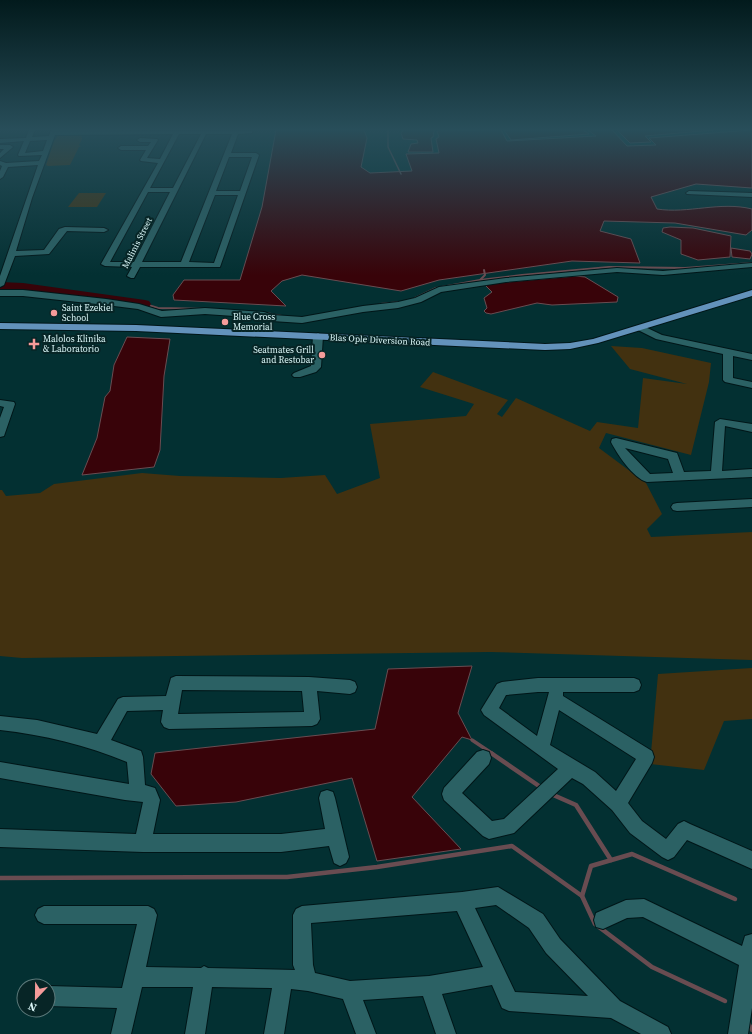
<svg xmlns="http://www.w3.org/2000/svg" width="752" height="1034" font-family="'Source Serif 4',serif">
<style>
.green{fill:#423110}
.water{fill:#380309;stroke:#694c51}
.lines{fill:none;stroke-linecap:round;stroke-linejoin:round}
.stream-far3{stroke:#694c51;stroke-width:1.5}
.stream-far2{stroke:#694c51;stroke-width:2}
.stream-far1{stroke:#694c51;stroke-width:3.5}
.stream{stroke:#694c51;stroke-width:4.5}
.river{fill:#380309;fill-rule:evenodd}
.minor-casing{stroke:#001618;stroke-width:2}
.major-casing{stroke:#001618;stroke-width:2}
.minor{fill:#2b6164;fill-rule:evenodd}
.major{fill:#6392bb;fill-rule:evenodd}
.poi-dot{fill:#f59b9a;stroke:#072526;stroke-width:1.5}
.labels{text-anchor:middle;stroke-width:4;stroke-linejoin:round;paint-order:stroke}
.far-street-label{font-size:9px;fill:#dbf7f8;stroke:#072526}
.far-poi-label{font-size:9px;fill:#dbf7f8;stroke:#072526;text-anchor:start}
</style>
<rect width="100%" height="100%" fill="#033032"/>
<g class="green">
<polygon points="58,135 81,135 82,139 79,145 81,147 79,147 70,165 48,166 46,165 54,141"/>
<polygon points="79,193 106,193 97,207 68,207"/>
<polygon points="611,346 642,348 711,363 709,382 691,455 606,433 599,448 646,483 662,514 647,529 651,537 752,532 752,660 490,652 22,658 0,656 0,490 2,490 6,496 40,493 54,484 142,473 180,476 281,478 325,475 337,494 380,478 370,424 466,416 474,404 420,387 433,372 508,400 497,414 502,417 516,398 590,431 597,422 638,428 643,378 687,384 630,369"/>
<polygon points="752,668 752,719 724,721 704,770 650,764 658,674"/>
</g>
<g class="water">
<path d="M276,130H364L367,138L361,167L370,173L412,171L406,154L439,153L436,139L439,137L437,131L501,130L507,141L596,136L588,130H612L627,146L656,145L649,138L752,130V188L696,184L651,197L657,209C688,214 720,201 752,209V230L746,235L675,223L604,221L600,231L631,239L640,263L572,261L439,280L401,291L302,275L282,281L271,291L286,306L174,300L173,295L184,280H240L262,207Z"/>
<polygon points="403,130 434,130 433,137 431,138 433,152 408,152 411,144 418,143 417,140 403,139 401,133"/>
<polygon points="504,130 583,130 589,134 511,140"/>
<polygon points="617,130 713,130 645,136 651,142 630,143"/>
<polygon points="670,227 693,228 731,236 730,257 698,260 681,254 681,240 662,232 663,228"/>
<polygon points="731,248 750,251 752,254 750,259 732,257"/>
<polygon points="575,276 585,277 618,297 617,302 552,305 537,303 491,314 486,313 484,311 487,308 484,298 492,292 484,284"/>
<polygon points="127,337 170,339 164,376 160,450 154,467 82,475 97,438 105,397 110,391 114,365"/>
<polygon points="472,666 458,713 472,740 462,737 412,797 461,849 377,861 352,778 236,802 176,806 151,774 155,753 375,729 388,669"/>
</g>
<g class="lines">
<polyline class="stream-far3" points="388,130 388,147 401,174"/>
<g class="stream-far2">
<polyline points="480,280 485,275 484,270"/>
<polyline points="415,298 436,288 480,280 522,275 609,267 685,268 752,263"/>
<polyline points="145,304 158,308 213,309"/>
<polyline points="380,304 400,302"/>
<polyline points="266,313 282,316"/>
</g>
<polyline class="stream-far1" points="472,740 493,754"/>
<g class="stream">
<polyline points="491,753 539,786"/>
<polyline points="551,794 576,805 611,860"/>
<polyline points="0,878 287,877 377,867 512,846 582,896"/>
<polyline points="725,1001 652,967 595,924 582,896 591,866 632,854 735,899"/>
<polyline points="748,1023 752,1030"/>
</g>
<polygon class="river" points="0,282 23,283 145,300 149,301 151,304 149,307 145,308 23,291 0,290"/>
<g class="minor-casing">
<g id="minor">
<path d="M29,130H35L32,137L49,136L51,130L252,131V133L238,134L231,153H256L259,155L220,267H140L134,278H131L127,276L132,267L105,266L101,264L158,163L141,161L140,160L146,150H121L118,148L121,146H148L151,142H140L137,140L140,138L157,139L158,140L147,158L160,159L173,134L55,135L32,198L16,251L44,250L59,229L65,227L104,228L108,230L104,232L67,231L49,254L15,256L4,285L0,287V276L38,165L8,167L3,177L0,179V171L2,166L0,165V161L6,163L39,161L42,155L19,156L18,155L24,141L0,143V139L26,138ZM179,134H201L173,188H150ZM206,134H232L181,262H142ZM47,140L43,151L25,153L30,141ZM229,157H252L240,191H216ZM148,192H170L134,262H110ZM215,195H238L214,263L189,262Z"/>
<polygon points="0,145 10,145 13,147 0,158 0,153 4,149 0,149"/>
<polygon points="689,191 752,193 752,197 687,194 686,193"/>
<polygon points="752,263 752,267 663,275 617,272 506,282 441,292 421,302 398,308 363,312 302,323 272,321 263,318 205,314 161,317 138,309 106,305 23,296 0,296 0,290 23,290 106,299 139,304 162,311 205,308 264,312 273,315 302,317 363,306 398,302 415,298 439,287 506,278 617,268 663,271"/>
<polygon points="641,325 662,335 752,354 752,360 733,356 733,378 752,382 752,388 725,382 723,380 723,354 656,339 638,330 637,328"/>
<polygon points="318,333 323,336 321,367 316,372 300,377 294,377 292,375 294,373 311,366 313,336"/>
<polygon points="0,400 14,402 15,404 5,433 4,436 0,437 0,418 4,407 0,406"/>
<path d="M720,419L752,424V432L725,426L722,471L752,469V477L647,482C633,478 617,454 611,442L612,439L616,438L677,453L684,472L711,471L715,422ZM625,448L668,459L673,473L650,474Z"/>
<polygon points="752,499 752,507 677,511 673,510 671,507 673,504 677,503"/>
<path d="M176,676L309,677L350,680L355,682L357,687L355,692L350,694L317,691L320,719L317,724L312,726L169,729L164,727L161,722L163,710L127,711L111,740L141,751L143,757L145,785L155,788L160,800L153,834H281L325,829L319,798L321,792L327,790L333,792L335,798L349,857L346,863L340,866L334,863L329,846L281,852H143L0,847V829L136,834L143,802L125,800L0,778V762L129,784L127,762C86,745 44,735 0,730V716L37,720L97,734L118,699L123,697L166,696L171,678ZM182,690L302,691L304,712L178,714Z"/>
<path d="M538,678H634L639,680L641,685L639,690L634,692H563V696L652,751L654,757L652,763L628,803L642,821L666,839L678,824L684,821L690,824L752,851V869L687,840L674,857L668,860L662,857L630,833L612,810L583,784L572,778L514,833L489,839L483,836L444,800L442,794L444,788L477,752L483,750L489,752L491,758L489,764L462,793L492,821L504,819L558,769L484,715L481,710L497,684L502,682ZM538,692H549L537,736L499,708L506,695ZM559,710L636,759L616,791L595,772L550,745Z"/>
<path d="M498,887L543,914L560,939L620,1001L668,1027L671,1034H641L611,1018L509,1011L502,1008L492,985L442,994L456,1034H436L423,996L363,1000L376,1034H356L343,999L308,991L291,989L284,1034H264L272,988L212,987L205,1034H185L193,987H142L131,1034H111L117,1008L48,1006V986L122,988L137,924H44L38,921L35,915L38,909L44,906H148L154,909L157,915L146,967L201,968L204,966L208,968L295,970L293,965V915L296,909L302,906L462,892ZM496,905L529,928L546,953L588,996L515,992L475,908ZM457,911L483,967L429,976L350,981L315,973L313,965L311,923Z"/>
<polygon points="644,899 742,946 745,936 752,934 752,1008 748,1034 728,1034 739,965 643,917 627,918 603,929 596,927 594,920 596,913 626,900"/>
</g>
</g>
<g class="major-casing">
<polygon id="major" points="752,290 752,296 598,343 570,349 545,350 477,347 136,331 0,329 0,323 136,325 545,344 570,343 593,339"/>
</g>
<use href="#minor" class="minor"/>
<use href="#major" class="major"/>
</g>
<linearGradient id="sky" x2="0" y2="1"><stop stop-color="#021a1c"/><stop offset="0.47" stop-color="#284e5a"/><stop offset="1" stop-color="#284e5a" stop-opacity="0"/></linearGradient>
<rect width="752" height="275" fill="url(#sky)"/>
<g class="poi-dot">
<circle cx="54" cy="313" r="4"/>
<circle cx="225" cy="322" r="4"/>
<path d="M32 338h4v4h4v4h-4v4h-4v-4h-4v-4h4z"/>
<circle cx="322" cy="355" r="4"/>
</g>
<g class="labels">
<g class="far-street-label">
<text transform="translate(137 243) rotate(-63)" y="3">Malinis Street</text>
<text transform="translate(380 340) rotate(3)" y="3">Blas Ople Diversion Road</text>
</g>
<g class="far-poi-label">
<text x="62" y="311">Saint Ezekiel<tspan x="62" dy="10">School</tspan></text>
<text x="233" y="320">Blue Cross<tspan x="233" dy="10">Memorial</tspan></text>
<text x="43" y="342">Malolos Klinika<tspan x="43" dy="10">&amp; Laboratorio</tspan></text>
<text x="314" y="353" text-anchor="end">Seatmates Grill<tspan x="314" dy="10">and Restobar</tspan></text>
</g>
</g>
<g transform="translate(36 998) rotate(202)"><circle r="19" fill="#072526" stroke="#5c797a"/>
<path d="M0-3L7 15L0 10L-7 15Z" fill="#f59b9a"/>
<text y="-6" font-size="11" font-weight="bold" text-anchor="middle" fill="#dbf7f8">N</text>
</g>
</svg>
